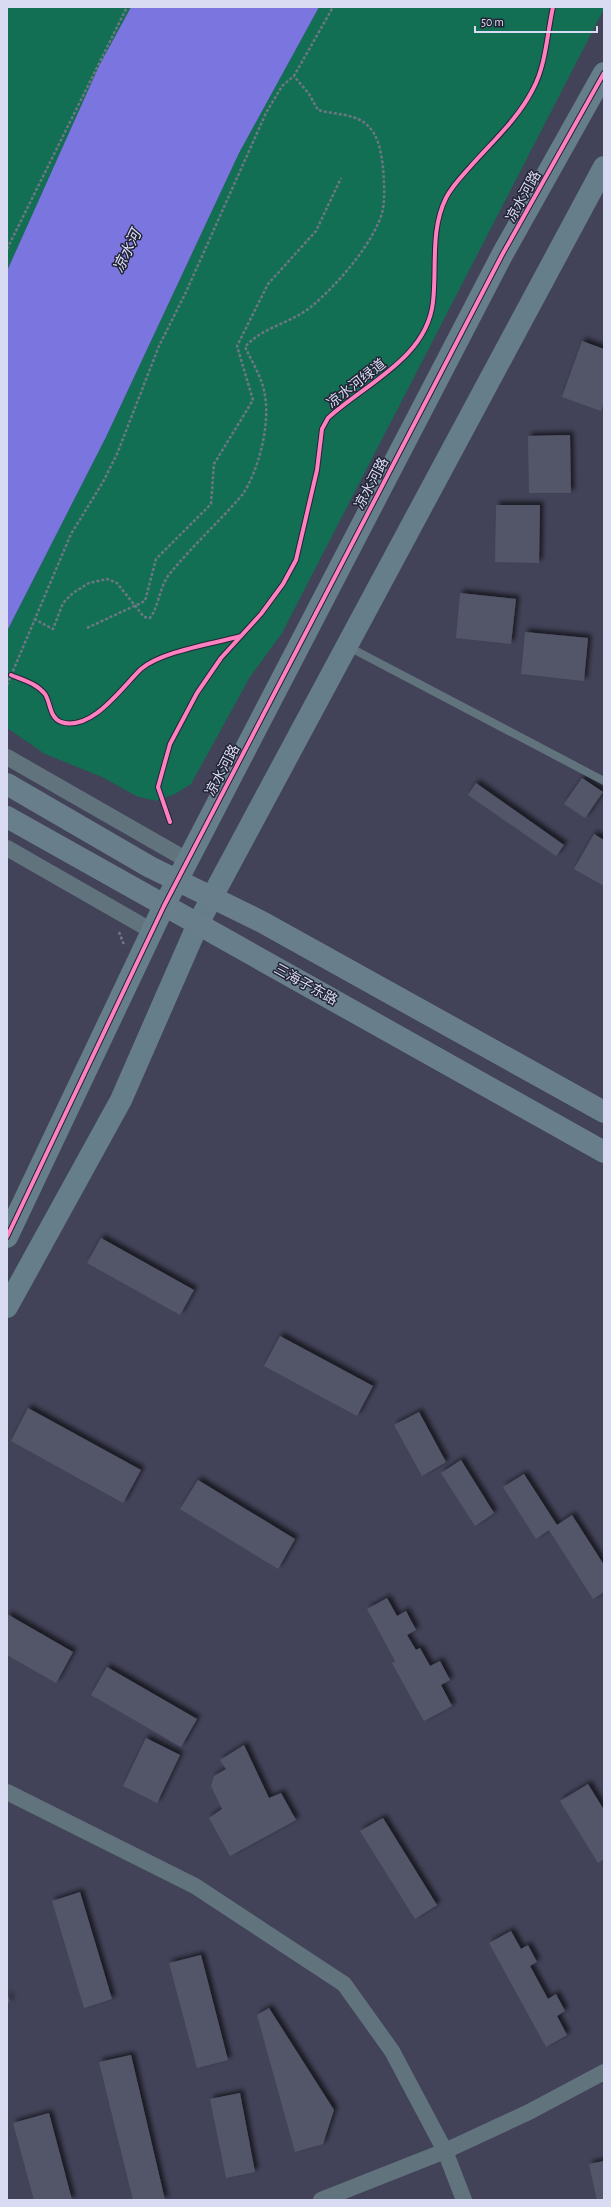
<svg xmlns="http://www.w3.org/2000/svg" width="611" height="2207" font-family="'Alegreya Sans','Noto Sans SC',sans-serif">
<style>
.green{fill:#126f53}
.water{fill:#7b75e0}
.building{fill:#535767;filter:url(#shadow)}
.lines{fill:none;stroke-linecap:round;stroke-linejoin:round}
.path{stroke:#6d7783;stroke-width:2.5;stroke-dasharray:3 2;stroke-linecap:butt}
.lane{stroke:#61747e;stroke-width:8}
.street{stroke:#61747e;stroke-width:16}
.secondary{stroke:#657e8a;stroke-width:22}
.primary{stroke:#697e8b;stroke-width:22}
.cycleway-casing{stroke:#232435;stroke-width:6}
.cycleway{stroke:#ff80c0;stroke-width:4}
.labels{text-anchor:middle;stroke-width:3;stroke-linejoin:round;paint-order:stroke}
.street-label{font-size:14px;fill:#d9dbf2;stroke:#232435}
.water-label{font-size:15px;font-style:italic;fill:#dfe1fe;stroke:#232435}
</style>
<defs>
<filter id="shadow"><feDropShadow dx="3.5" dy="-3.5" stdDeviation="2" flood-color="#0009"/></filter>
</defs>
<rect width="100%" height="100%" fill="#424258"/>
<g class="green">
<polygon points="7,7 131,7 99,66 7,271"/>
<polygon points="319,7 604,7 604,9 282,633 250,677 191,784 175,794 156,801 136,796 102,777 45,754 7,728 7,631 106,437 239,153"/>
</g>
<polygon class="water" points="131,7 319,7 239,153 106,437 7,631 7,271 99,66"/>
<g class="building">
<polygon points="582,341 604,349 604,403 601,411 562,397"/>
<polygon points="570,435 571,493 529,493 528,436"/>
<polygon points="496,505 540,505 539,563 495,562"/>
<polygon points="460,593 516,599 511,644 456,638"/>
<polygon points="525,632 588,638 584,681 521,674"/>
<polygon points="582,778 603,792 585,818 564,804"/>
<polygon points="476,783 564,845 556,856 468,795"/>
<polygon points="594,834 604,840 604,886 574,869"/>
<polygon points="101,1238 194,1290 180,1315 87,1263"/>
<polygon points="280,1336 373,1386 357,1416 264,1366"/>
<polygon points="28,1408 141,1470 123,1503 11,1441"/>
<polygon points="419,1412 446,1462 422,1476 394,1425"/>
<polygon points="461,1460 494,1513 475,1526 441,1473"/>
<polygon points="524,1474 557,1525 572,1515 604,1565 604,1592 593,1599 549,1530 536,1539 503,1487"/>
<polygon points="198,1480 295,1539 278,1569 180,1509"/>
<polygon points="387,1598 397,1616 406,1611 416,1630 407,1635 416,1650 420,1648 430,1666 440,1661 450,1680 441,1685 452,1706 424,1721 392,1663 395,1661 367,1609"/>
<polygon points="7,1614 73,1652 56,1683 7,1655"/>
<polygon points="107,1667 197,1719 181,1747 91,1695"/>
<polygon points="146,1738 180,1755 157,1803 123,1786"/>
<polygon points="244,1745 269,1798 281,1793 296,1820 230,1856 209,1818 222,1809 211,1786 214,1776 226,1769 220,1760"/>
<polygon points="588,1784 604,1810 604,1859 598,1863 560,1801"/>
<polygon points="383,1818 437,1905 415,1919 360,1831"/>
<polygon points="80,1892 112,1999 84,2008 52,1901"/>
<polygon points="511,1931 521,1949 528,1945 537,1962 530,1966 548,1999 556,1994 565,2011 557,2016 567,2035 546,2047 489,1943"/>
<polygon points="201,1955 228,2060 197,2068 169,1963"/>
<polygon points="7,1993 10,2002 7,2003"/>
<polygon points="269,2008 334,2110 323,2144 295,2152 257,2015"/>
<polygon points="131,2055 165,2200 133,2200 99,2062"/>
<polygon points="240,2093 255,2172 226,2178 210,2099"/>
<polygon points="49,2113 72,2200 34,2200 13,2123"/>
<polygon points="604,2161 604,2200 597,2200 589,2164"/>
</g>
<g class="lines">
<g class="path">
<polyline points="7,249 127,7"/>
<path d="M34,619L53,629L63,603L73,593L89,583L107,579L117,583L144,617L150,618C159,606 159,589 168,576C191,547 219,522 243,494C259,469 270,425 265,396C263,379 252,362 245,347C262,327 292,323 312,306C337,285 376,241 383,209C385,195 384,181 383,167C381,153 379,137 369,127C357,113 335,115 318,110L309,94L294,76"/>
<polyline points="87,628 145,601 156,559 211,504 214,464 253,400 237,346 268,284 316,231 341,178"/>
<polyline points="7,685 71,534 103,482 117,454 159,346 186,292 266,113 282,86 294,76 333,7"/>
<polyline points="119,932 124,945"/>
</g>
<polyline class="lane" points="347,646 604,781"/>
<g class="street">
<polyline points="7,757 187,860"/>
<polyline points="7,848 152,931"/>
<polyline points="7,1792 195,1886 344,1984 392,2051 445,2151 464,2200"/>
<polyline points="321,2200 445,2151 529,2112 604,2072"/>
</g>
<g class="secondary">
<polyline points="7,1237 164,906 502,255 604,73"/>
<polyline points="7,1307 121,1100 198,924 212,897 604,167"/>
</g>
<g class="primary">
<polyline points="7,784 150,867 262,922 604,1112"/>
<polyline points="7,817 604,1152"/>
</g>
<g class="cycleway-casing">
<g id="cycleway">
<path d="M11,675C23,680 36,683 45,694C51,703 49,717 61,722C92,732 122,687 141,669C162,651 213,644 241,636"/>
<path d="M170,822L158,787L170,744L197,693L221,658L261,614L283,584L296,560L317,470L322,429L328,418C365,384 427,358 433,302C437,267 430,230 446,198C452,186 462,176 470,167C492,142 518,119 533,89C546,65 547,34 553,7"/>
<polyline points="7,1237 164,906 502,255 604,73"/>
</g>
</g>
<use href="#cycleway" class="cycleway"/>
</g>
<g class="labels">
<g class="street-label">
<text transform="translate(523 196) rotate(-61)" y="5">凉水河路</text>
<text transform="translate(356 383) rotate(-38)" y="5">凉水河绿道</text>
<text transform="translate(371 483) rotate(-62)" y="5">凉水河路</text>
<text transform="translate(222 770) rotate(-62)" y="5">凉水河路</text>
<text transform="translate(306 984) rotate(29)" y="5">三海子东路</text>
</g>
<g class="water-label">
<text transform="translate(127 251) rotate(-64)" y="5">凉水河</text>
</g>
</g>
<rect width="611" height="2207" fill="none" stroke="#d9dbf2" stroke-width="16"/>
<path d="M475 26v6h122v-6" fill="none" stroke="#d9dbf2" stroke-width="2"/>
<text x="481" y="26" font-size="12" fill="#d9dbf2" stroke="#232435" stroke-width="3" paint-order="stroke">50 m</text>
</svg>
